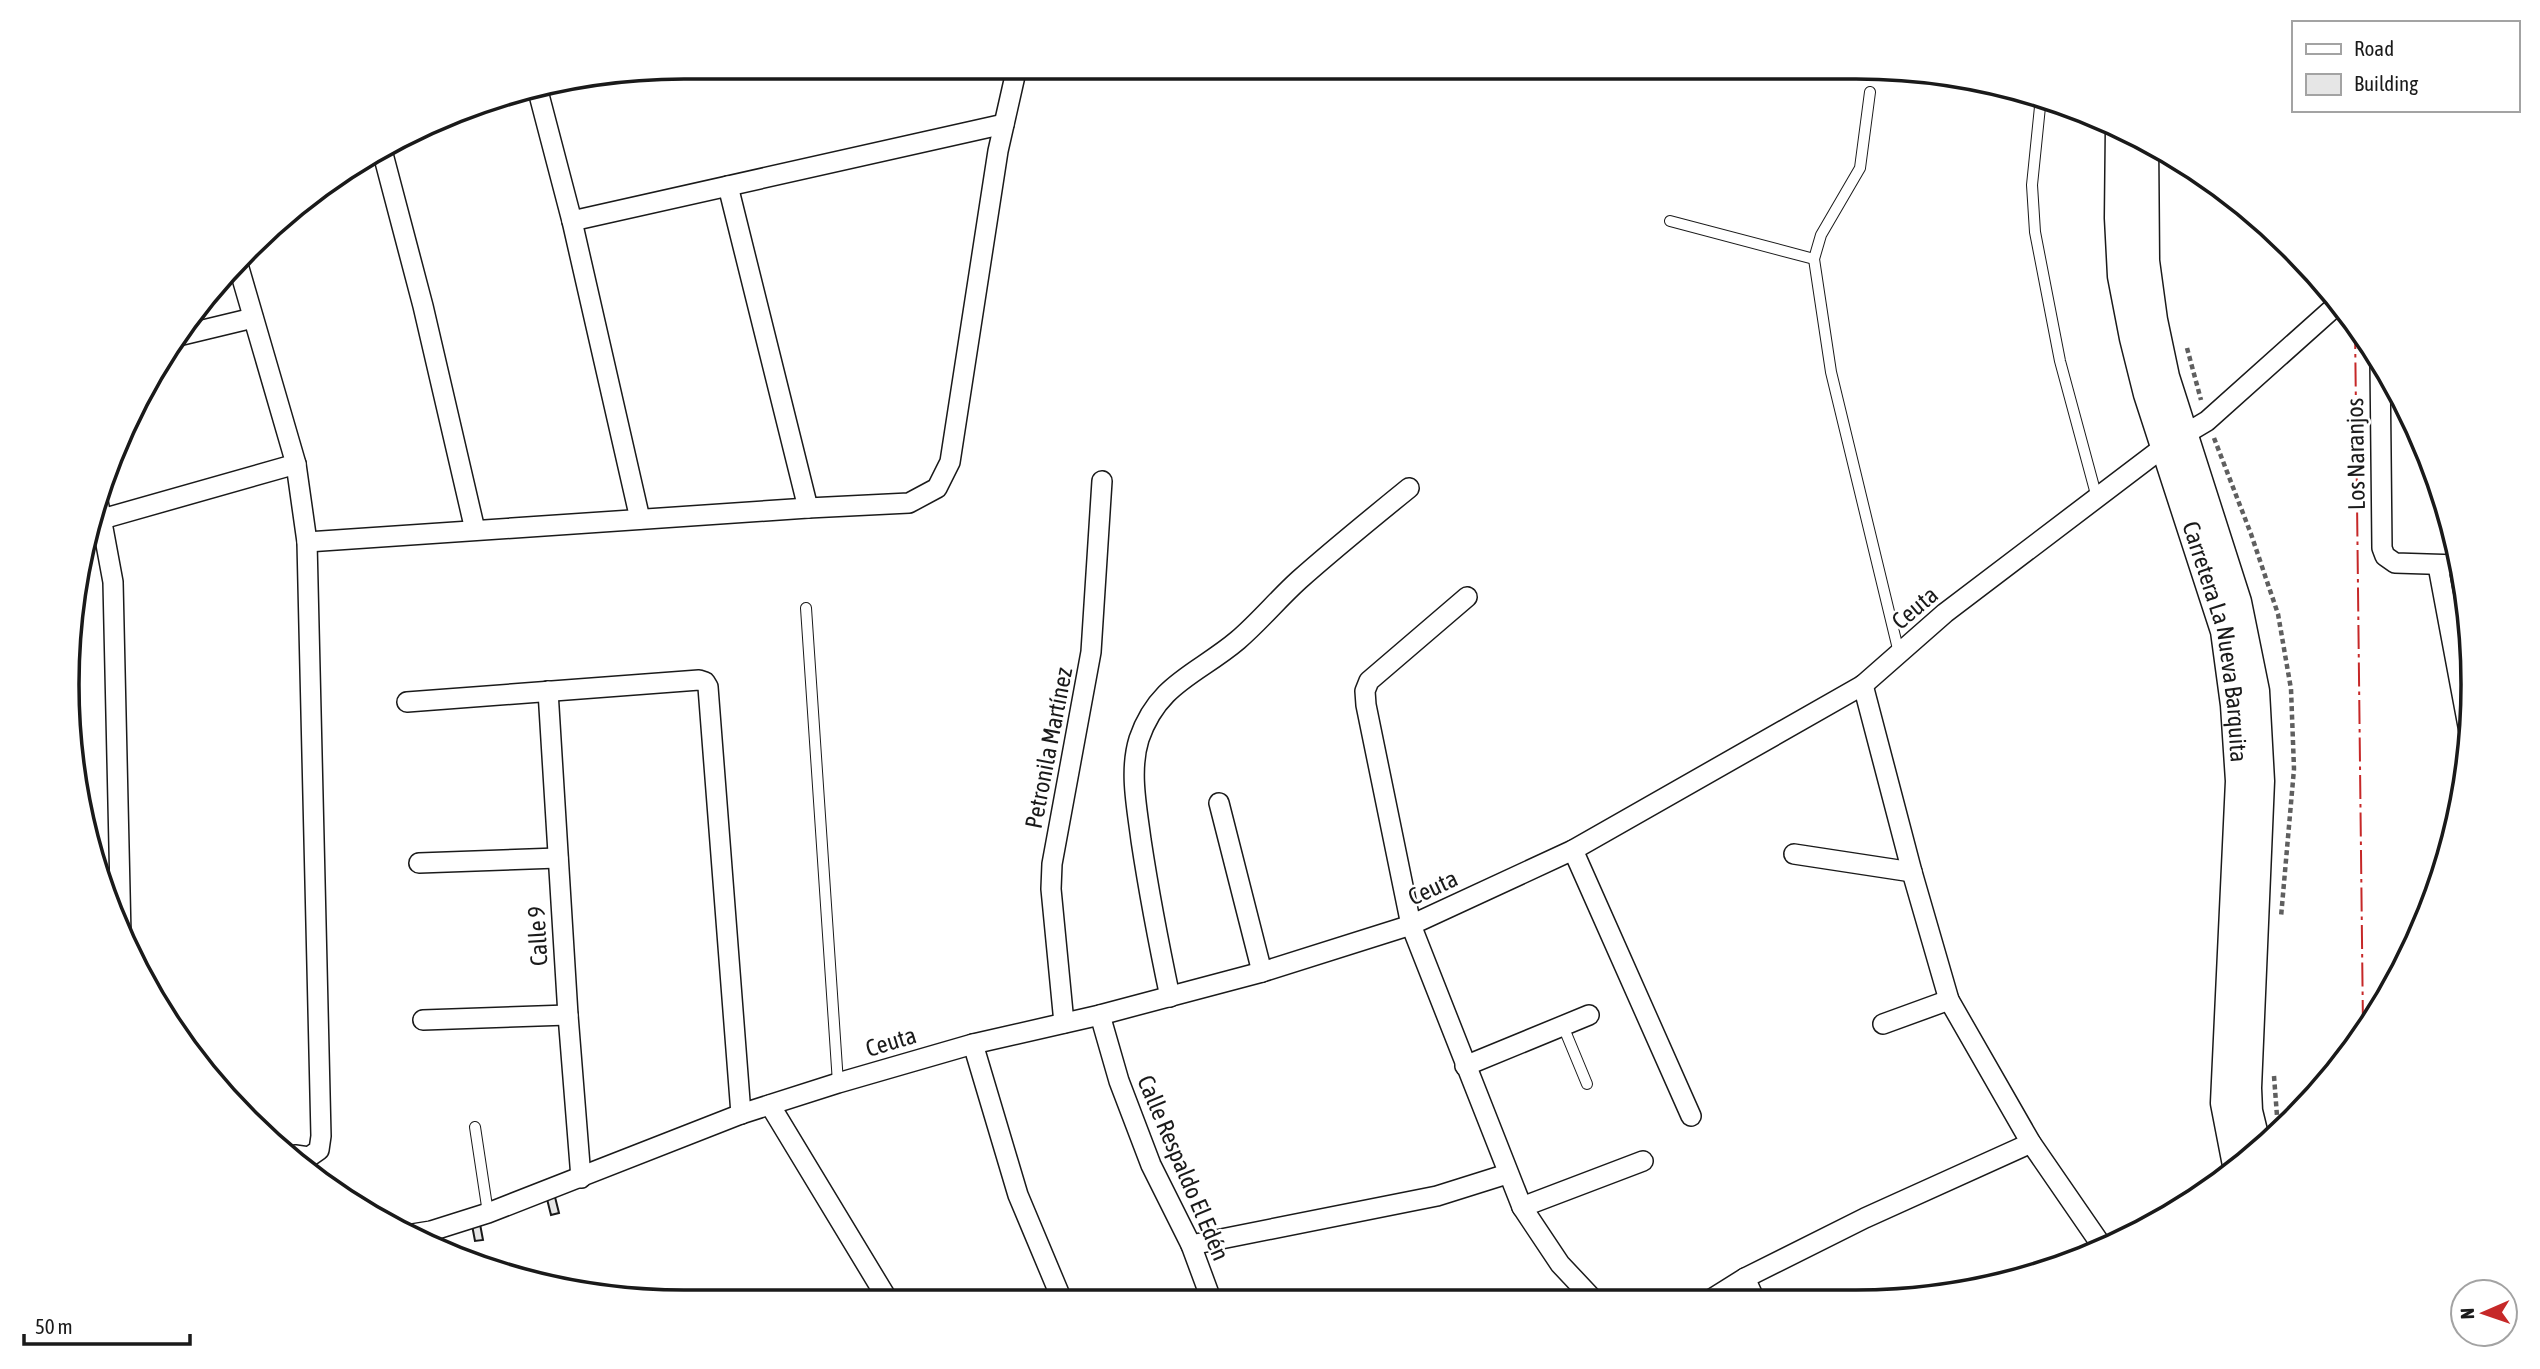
<svg xmlns="http://www.w3.org/2000/svg" width="2540" height="1369" font-family="'Asap Condensed',sans-serif">
<style>
.building{fill:#e6e6e6;stroke:#1a1a1a;stroke-width:2}
.lines{fill:none;stroke-linecap:round;stroke-linejoin:round}
.lane-casing{stroke:#1a1a1a;stroke-width:12}
.street-casing{stroke:#1a1a1a;stroke-width:22}
.secondary-casing{stroke:#1a1a1a;stroke-width:31}
.path{stroke:#5f5f5f;stroke-width:4.5;stroke-dasharray:5 3.5;stroke-linecap:butt}
.lane{stroke:#fff;stroke-width:10}
.street{stroke:#fff;stroke-width:19}
.secondary{stroke:#fff;stroke-width:28}
.power{stroke:#c62828;stroke-width:2;stroke-dasharray:24 5 3.5 5;stroke-linecap:butt}
.labels{text-anchor:middle;stroke-width:5;stroke-linejoin:round;paint-order:stroke}
.street-label{font-size:24px;fill:#1a1a1a;stroke:#fff}
.rim{fill:none;stroke:#1a1a1a;stroke-width:3.5}
</style>
<rect width="100%" height="100%" fill="#fff"/>
<g class="building">
<polygon points="555,1197 559,1213 551,1215 547,1199"/>
<polygon points="480,1224 483,1240 475,1241 472,1225"/>
</g>
<g class="lines">
<g class="lane-casing">
<g id="lane">
<polyline points="1870,92 1860,168 1821,235 1814,259 1831,372 1899,653"/>
<polyline points="2041,97 2032,185 2035,232 2060,361 2097,498"/>
<polyline points="1670,221 1814,259"/>
<polyline points="806,608 838,1083"/>
<polyline points="1563,1026 1587,1084"/>
<polyline points="475,1127 488,1213"/>
</g>
</g>
<g class="street-casing">
<g id="street">
<polyline points="538,91 572,221 640,519"/>
<polyline points="383,154 423,306 475,530"/>
<polyline points="728,186 808,508"/>
<polyline points="572,221 1004,124"/>
<polyline points="239,268 296,464 307,542 321,1136 319,1150 309,1157 295,1155"/>
<polyline points="174,337 253,318"/>
<polyline points="2380,360 2382,548 2385,556 2395,563 2459,565"/>
<polyline points="98,501 113,582 121,935"/>
<polyline points="88,523 296,464"/>
<polyline points="307,542 808,508 909,503 937,488 950,462 998,151 1017,67"/>
<polyline points="2438,566 2470,737"/>
<polyline points="1467,597 1369,681 1365,691 1366,705 1411,925 1522,1207 1560,1264 1592,1298"/>
<polyline points="1863,685 1912,872 1949,1000 2031,1143 2104,1249"/>
<polyline points="548,691 568,1015 581,1178"/>
<polyline points="407,702 699,680 705,682 708,687 741,1114"/>
<polyline points="1219,803 1262,972"/>
<polyline points="1573,850 1691,1116"/>
<polyline points="1794,854 1912,872"/>
<polyline points="419,863 558,858"/>
<polyline points="2397,978 2400,973"/>
<path d="M1170,997C1159,945 1149,893 1141,840C1137,808 1129,771 1139,739C1158,683 1198,674 1238,640C1260,621 1278,599 1299,580C1335,548 1372,518 1409,488"/>
<polyline points="1100,1015 1119,1081 1151,1165 1191,1245 1211,1299"/>
<polyline points="423,1020 568,1015"/>
<polyline points="1064,1023 1051,889 1052,864 1091,652 1102,481"/>
<polyline points="1883,1024 1949,1000"/>
<polyline points="973,1044 1018,1195 1062,1300"/>
<polyline points="1465,1066 1589,1015"/>
<polyline points="770,1105 888,1300"/>
<polyline points="1522,1207 1643,1161"/>
<polyline points="406,1235 431,1231 488,1213 741,1114 838,1083 973,1044 1100,1015 1262,972 1411,925 1573,850 1863,685 1945,613 2165,446 2207,421 2339,303"/>
<polyline points="1191,1245 1437,1196 1507,1174"/>
<polyline points="1745,1278 1754,1298"/>
<polyline points="1713,1298 1745,1278 1865,1218 2031,1143"/>
</g>
</g>
<g class="secondary-casing">
<g id="secondary">
<path id="s1" d="M2120,127L2119,218L2122,276L2134,338L2148,394L2225,631L2235,705L2240,781L2225,1103L2237,1165"/>
<polyline points="2144,139 2145,261 2153,320 2165,377 2237,602 2255,691 2260,781 2247,1088 2248,1111 2257,1148"/>
</g>
</g>
<g class="path">
<polyline points="2187,348 2201,400"/>
<polyline points="2214,438 2251,534 2278,614 2291,689 2294,769 2281,917"/>
<polyline points="2274,1076 2277,1116"/>
</g>
<use href="#lane" class="lane"/>
<use href="#street" class="street"/>
<use href="#secondary" class="secondary"/>
<polyline class="power" points="2355,325 2363,1028"/>
</g>
<g class="labels">
<g class="street-label">
<text transform="translate(2356 454) rotate(-91)" y="8">Los Naranjos</text>
<text transform="translate(1915 608) rotate(-40)" y="8">Ceuta</text>
<text dy="8" stroke="none"><textPath href="#s1" startOffset="528">Carretera La Nueva Barquita</textPath></text>
<text transform="translate(1049 748) rotate(-79)" y="8">Petronila Martínez</text>
<text transform="translate(1433 888) rotate(-25)" y="8">Ceuta</text>
<text transform="translate(538 936) rotate(-93)" y="8">Calle 9</text>
<text transform="translate(891 1042) rotate(-17)" y="8">Ceuta</text>
<text transform="translate(1183 1168) rotate(67)" y="8">Calle Respaldo El Edén</text>
</g>
</g>
<path d="M0 0H2540V1369H0ZM684 79H1856A605 605 0 0 1 2461 684V685A605 605 0 0 1 1856 1290H684A605 605 0 0 1 79 685V684A605 605 0 0 1 684 79Z" fill="#fff" fill-rule="evenodd"/>
<path class="rim" d="M684 79H1856A605 605 0 0 1 2461 684V685A605 605 0 0 1 1856 1290H684A605 605 0 0 1 79 685V684A605 605 0 0 1 684 79Z"/>
<rect x="2292" y="21" width="228" height="91" fill="#ffffff" stroke="#a3a3a3" stroke-width="2"/>
<rect x="2306" y="44" width="35" height="10" fill="#ffffff" stroke="#a3a3a3" stroke-width="2"/>
<text x="2354" y="56" font-size="21" fill="#1a1a1a">Road</text>
<rect x="2306" y="74" width="35" height="21" fill="#e6e6e6" stroke="#a3a3a3" stroke-width="2"/>
<text x="2354" y="91" font-size="21" fill="#1a1a1a">Building</text>
<g transform="translate(2484 1313) rotate(268)"><circle r="33" fill="#ffffff" stroke="#a3a3a3" stroke-width="2"/>
<path d="M0-5L12 26L0 18L-12 26Z" fill="#c62828"/>
<text y="-10" font-size="19" font-weight="bold" text-anchor="middle" fill="#1a1a1a">N</text>
</g>
<path d="M24 1334v10h166v-10" fill="none" stroke="#1a1a1a" stroke-width="3.5"/>
<text x="35" y="1334" font-size="21" fill="#1a1a1a" stroke="#ffffff" stroke-width="5" paint-order="stroke">50 m</text>
</svg>
